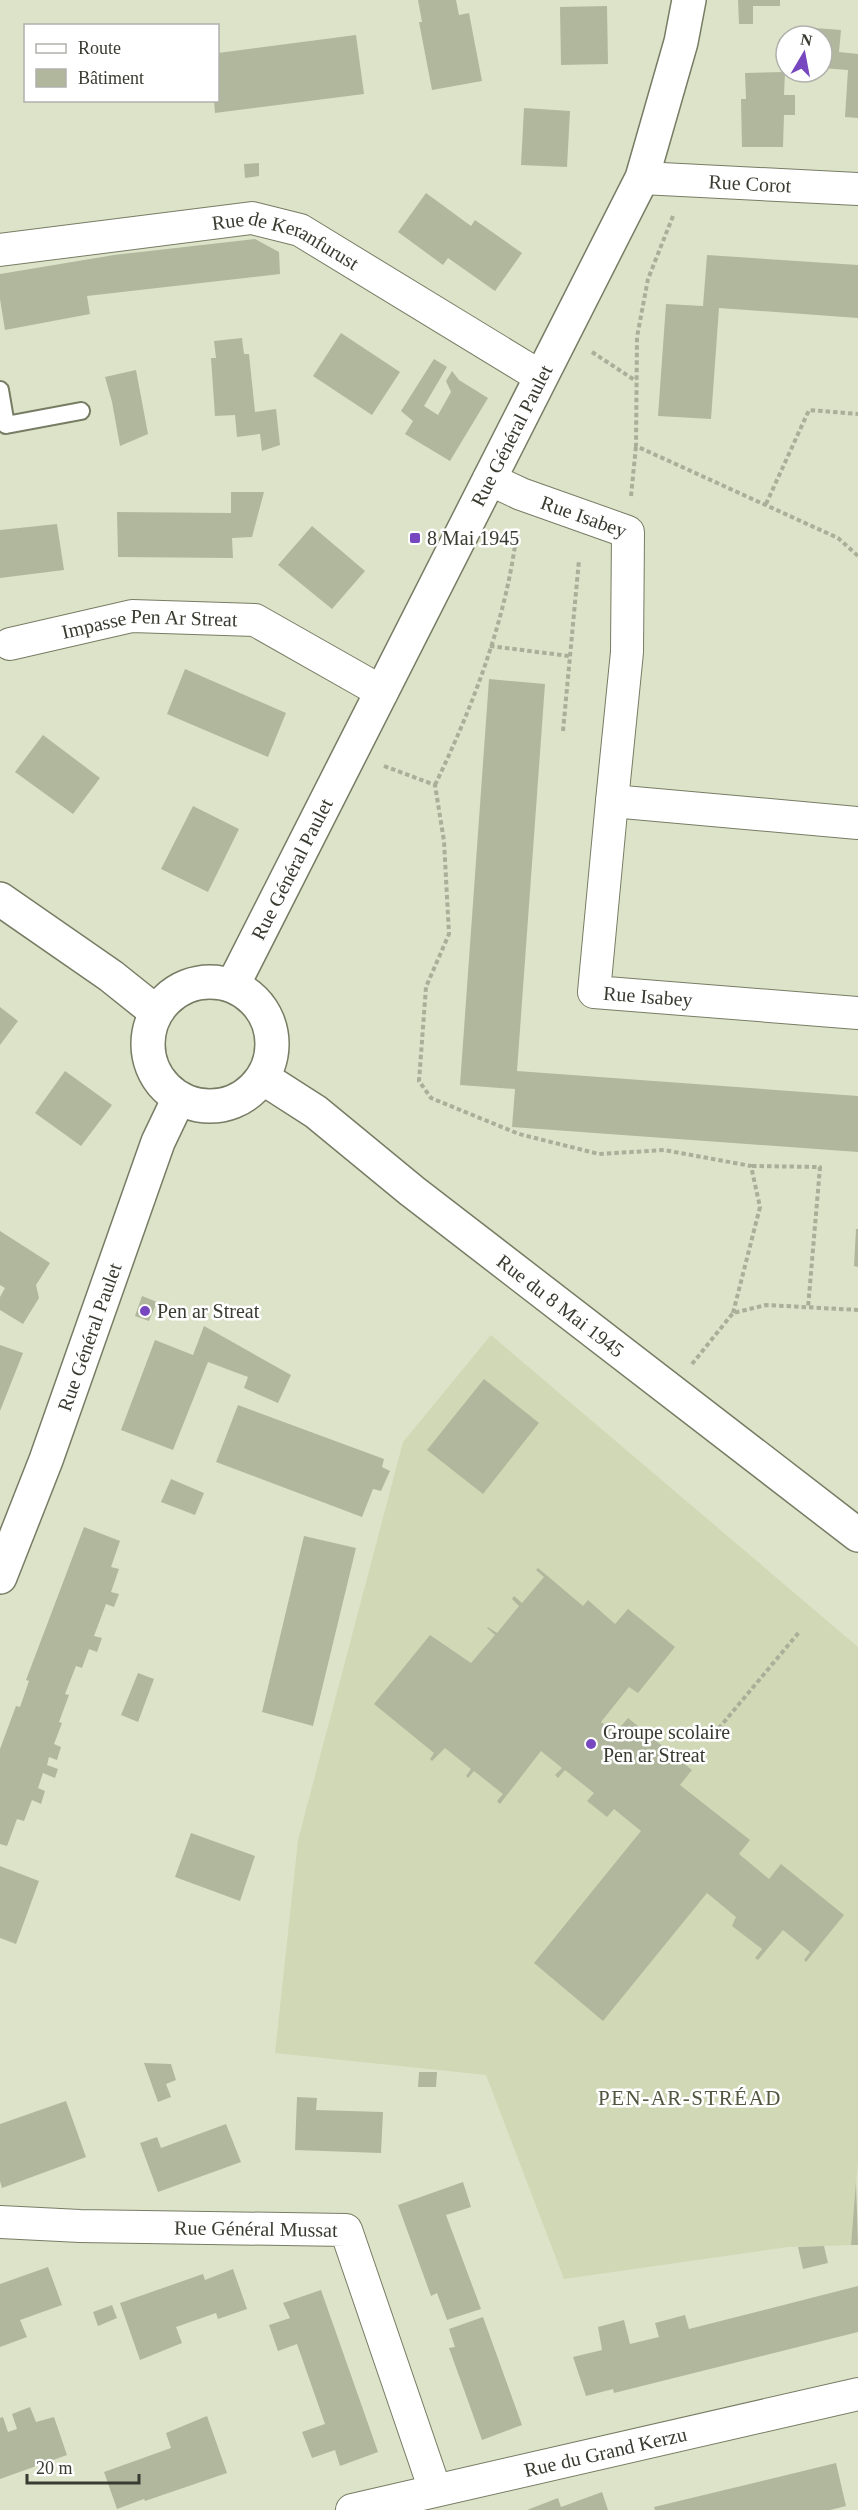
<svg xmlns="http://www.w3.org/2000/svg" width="858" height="2510" font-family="Georgia,serif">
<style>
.built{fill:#d1d8b6}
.building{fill:#b1b79d}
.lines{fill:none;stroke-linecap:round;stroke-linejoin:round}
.lane-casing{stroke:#777c64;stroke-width:20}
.street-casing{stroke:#777c64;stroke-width:34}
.secondary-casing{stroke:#777c64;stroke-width:36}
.path{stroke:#aaaf99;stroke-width:4;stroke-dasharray:4.5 3;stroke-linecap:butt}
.lane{stroke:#fff;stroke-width:16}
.street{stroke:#fff;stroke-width:32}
.secondary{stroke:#fff;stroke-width:33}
.poi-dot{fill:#7647bf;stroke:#fff;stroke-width:2}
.labels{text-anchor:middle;stroke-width:5;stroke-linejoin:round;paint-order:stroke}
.street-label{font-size:20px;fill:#393b30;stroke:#fff}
.poi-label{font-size:20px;fill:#393b30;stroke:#fff;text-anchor:start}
.neighbourhood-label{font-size:21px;letter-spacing:1.5px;fill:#51553e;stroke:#fff}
</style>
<rect width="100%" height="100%" fill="#dde3c8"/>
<polygon class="built" points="491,1335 858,1647 858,2161 851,2245 788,2247 564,2279 486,2075 275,2053 298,1840 403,1442"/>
<g class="building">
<polygon points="418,0 456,0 459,15 469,13 482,81 432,90 419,22 422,22"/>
<polygon points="738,0 780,0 780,6 753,6 753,24 739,24"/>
<polygon points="607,6 608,64 561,65 560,7"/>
<polygon points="815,28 841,30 839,52 858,54 858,118 845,117 848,70 822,68 822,36 815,36"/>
<polygon points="356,35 364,94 215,113 214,100 218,100 218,53"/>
<polygon points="785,72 784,95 795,95 795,115 784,115 783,147 742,147 741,99 746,99 745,73"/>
<polygon points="524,108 570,111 567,167 521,165"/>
<polygon points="259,163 259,176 245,178 244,164"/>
<polygon points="426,193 471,226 475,220 522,253 495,291 448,258 443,265 398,232"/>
<polygon points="255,239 279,252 280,274 87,296 90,314 5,330 0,299 0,274 114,255"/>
<polygon points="707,255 858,265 858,318 719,308 711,419 658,416 666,304 703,306"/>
<polygon points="341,333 400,372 372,415 313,376"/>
<polygon points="242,338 244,354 249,354 255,412 276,409 280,445 262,451 260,434 237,437 235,415 215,416 211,358 216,358 214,341"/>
<polygon points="434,359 447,367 424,406 438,415 451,392 446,381 452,371 459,380 488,398 450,461 405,434 413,421 401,411"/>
<polygon points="136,370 148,434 120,446 112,402 105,377"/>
<polygon points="231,492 264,492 252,537 232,538 233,558 118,557 117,512 231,513"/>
<polygon points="57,524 64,570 0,578 0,530"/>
<polygon points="312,526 365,571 332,609 278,565"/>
<polygon points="185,669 286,713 268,757 167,714"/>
<polygon points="489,679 545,684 517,1071 858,1096 858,1152 512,1127 515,1089 460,1085"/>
<polygon points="43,735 100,778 73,814 15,772"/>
<polygon points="193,806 239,829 208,892 161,869"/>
<polygon points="0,1007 18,1021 0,1045"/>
<polygon points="65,1071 112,1105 81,1146 35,1113"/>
<polygon points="856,1229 858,1229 858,1267 854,1266"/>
<polygon points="0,1231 50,1263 36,1285 39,1298 23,1324 0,1310 0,1297 5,1288 0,1285"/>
<polygon points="142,1296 157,1302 149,1321 135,1316"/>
<polygon points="204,1326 291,1375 278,1403 244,1388 248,1377 208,1362 173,1450 121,1430 155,1340 193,1355"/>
<polygon points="0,1345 23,1353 0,1411"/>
<polygon points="484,1379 539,1423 483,1494 427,1450"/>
<polygon points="238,1405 384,1459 382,1467 390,1471 381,1491 373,1489 362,1517 216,1462"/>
<polygon points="171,1479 204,1493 195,1515 161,1502"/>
<polygon points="84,1527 120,1541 111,1567 119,1569 111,1592 119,1594 114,1607 106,1604 94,1636 102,1638 97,1652 89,1649 82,1668 76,1666 65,1694 69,1695 59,1722 62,1723 54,1744 61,1747 57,1760 49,1757 47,1765 58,1769 55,1778 43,1773 38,1788 45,1791 41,1804 32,1800 24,1821 17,1819 7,1846 0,1844 0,1749 16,1706 20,1707 29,1681 26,1680"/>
<polygon points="304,1536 356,1548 313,1726 262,1712"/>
<polygon points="538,1568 583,1606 588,1600 615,1624 628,1609 675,1647 638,1693 629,1687 601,1722 615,1733 628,1718 692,1770 680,1785 750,1840 739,1854 769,1879 781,1864 844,1915 806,1962 804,1960 810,1952 783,1930 758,1960 755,1958 762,1949 732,1926 736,1917 707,1893 603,2021 534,1963 641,1831 614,1809 607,1817 587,1801 594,1793 565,1770 558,1778 555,1775 562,1768 541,1751 500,1804 497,1801 503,1794 474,1771 468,1778 466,1776 471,1769 445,1748 432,1761 430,1759 434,1753 374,1704 430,1635 471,1663 495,1635 487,1628 488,1627 497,1633 519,1606 512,1599 514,1596 522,1603 544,1577 536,1570"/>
<polygon points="138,1673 154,1679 138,1722 121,1715"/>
<polygon points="191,1833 255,1856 240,1901 175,1877"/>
<polygon points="0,1866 39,1881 16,1944 0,1938"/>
<polygon points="144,2063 171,2064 176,2080 166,2084 171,2097 158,2102"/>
<polygon points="419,2072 437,2072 436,2087 418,2087"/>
<polygon points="297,2097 317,2098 316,2110 383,2112 381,2153 295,2150"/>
<polygon points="66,2101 86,2157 2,2188 0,2181 0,2124"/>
<polygon points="226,2124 241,2162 158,2192 140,2143 157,2137 161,2148"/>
<polygon points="856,2181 858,2245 851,2245"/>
<polygon points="463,2182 471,2207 446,2215 481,2309 447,2320 437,2293 431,2296 398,2205"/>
<polygon points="824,2246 828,2263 803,2269 798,2247"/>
<polygon points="48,2267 62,2305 20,2320 27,2337 0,2347 0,2284"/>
<polygon points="233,2269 247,2309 218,2319 216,2313 176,2327 182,2343 140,2360 120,2303 203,2274 205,2280"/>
<polygon points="858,2286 858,2332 614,2393 613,2389 586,2396 573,2357 602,2350 598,2327 624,2320 630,2344 659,2337 655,2323 685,2315 689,2329"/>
<polygon points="321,2290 378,2452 340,2466 335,2450 312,2458 302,2432 325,2424 297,2344 278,2351 269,2325 290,2318 283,2303"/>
<polygon points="112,2305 117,2318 98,2326 93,2312"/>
<polygon points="483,2317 522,2425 482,2440 449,2348 455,2347 449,2329"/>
<polygon points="30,2407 36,2422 54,2417 67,2455 0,2479 0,2418 3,2417 8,2432 17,2429 12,2414"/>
<polygon points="207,2416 227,2473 145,2501 144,2499 117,2509 104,2472 171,2448 166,2433"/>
<polygon points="836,2463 846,2506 830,2510 655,2510 654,2507"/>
<polygon points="602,2492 608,2510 527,2510 558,2498 561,2507"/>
</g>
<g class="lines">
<g class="lane-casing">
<polyline id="lane" points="0,390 6,425 81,411"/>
</g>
<g class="street-casing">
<g id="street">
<path id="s1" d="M642,178L858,189"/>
<path id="s2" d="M0,250L252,218L300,230L541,377"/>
<path id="s3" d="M489,479L521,494L628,532L627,652L612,801L858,823"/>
<path id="s4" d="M10,644L132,616L255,620L382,692"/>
<path id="s5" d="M612,801L594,992L858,1013"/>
<path id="s6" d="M0,2222L80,2226L346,2230L435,2490"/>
<path id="s7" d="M352,2510L858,2394"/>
</g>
</g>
<g class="secondary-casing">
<g id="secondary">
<polyline points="0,899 111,976 156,1012"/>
<circle cx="210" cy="1044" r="62"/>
<path id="s8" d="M233,985L642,178L681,42L689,0"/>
<path id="s9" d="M263,1078L316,1112L412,1191L858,1535"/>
<path id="s10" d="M0,1577L46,1460L158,1142L179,1098"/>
</g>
</g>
<g class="path">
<polyline points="673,216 648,279 637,337 636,446 838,538 858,556"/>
<polyline points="592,352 636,381"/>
<polyline points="631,496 636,446"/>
<polyline points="766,504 809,410 858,414"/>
<polyline points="490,646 569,656"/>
<polyline points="563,731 579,560"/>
<polyline points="384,766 435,785 444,841 449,934 426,987 419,1081 431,1098 519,1134 599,1154 664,1150 751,1166 760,1207 733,1313"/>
<path d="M435,785C473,706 507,618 517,530"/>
<polyline points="752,1166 820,1167 808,1308"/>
<polyline points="692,1364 733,1313 766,1305 858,1310"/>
<polyline points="709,1740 800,1631"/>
</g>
<use href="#lane" class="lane"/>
<use href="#street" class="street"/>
<use href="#secondary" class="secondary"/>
</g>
<g class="poi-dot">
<rect x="409" y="532" width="12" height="12" rx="3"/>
<circle cx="145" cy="1311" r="6"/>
<circle cx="591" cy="1744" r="6"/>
</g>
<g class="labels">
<g class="street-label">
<text dy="7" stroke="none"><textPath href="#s1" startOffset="108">Rue Corot</textPath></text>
<text dy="7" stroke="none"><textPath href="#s2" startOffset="292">Rue de Keranfurust</textPath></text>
<text dy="7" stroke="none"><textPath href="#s8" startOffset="616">Rue Général Paulet</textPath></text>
<text dy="7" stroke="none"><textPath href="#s3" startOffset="102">Rue Isabey</textPath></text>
<text dy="7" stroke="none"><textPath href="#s4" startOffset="142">Impasse Pen Ar Streat</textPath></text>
<text dy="7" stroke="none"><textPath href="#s8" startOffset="130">Rue Général Paulet</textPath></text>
<text dy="7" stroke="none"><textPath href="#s5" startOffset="246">Rue Isabey</textPath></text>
<text dy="7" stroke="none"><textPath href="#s9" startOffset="375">Rue du 8 Mai 1945</textPath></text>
<text dy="7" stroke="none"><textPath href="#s10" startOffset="256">Rue Général Paulet</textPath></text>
<text dy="7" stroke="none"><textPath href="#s6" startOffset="256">Rue Général Mussat</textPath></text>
<text dy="7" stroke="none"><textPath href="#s7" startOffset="260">Rue du Grand Kerzu</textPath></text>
</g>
<g class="poi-label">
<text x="427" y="545">8 Mai 1945</text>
<text x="157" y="1318">Pen ar Streat</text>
<text x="603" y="1739">Groupe scolaire<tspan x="603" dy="23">Pen ar Streat</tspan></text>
</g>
<g class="neighbourhood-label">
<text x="690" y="2105">PEN-AR-STRÉAD</text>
</g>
</g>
<rect x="24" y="24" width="195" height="78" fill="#ffffff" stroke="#b0b1ac" stroke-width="1.5"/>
<rect x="36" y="44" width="30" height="9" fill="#ffffff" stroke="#b0b1ac" stroke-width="1.5"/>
<text x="78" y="54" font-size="18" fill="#393b30">Route</text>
<rect x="36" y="69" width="30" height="18" fill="#b1b79d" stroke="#b0b1ac" stroke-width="1.5"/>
<text x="78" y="84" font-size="18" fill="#393b30">Bâtiment</text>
<g transform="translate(804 54) rotate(10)"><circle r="28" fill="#ffffff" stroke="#b0b1ac" stroke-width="1.5"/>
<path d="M0-4.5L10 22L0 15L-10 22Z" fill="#7647bf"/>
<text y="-9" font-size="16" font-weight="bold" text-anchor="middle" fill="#393b30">N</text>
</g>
<path d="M27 2474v9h112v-9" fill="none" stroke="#393b30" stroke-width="3"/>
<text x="36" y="2474" font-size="18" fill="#393b30" stroke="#ffffff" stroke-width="4.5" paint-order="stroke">20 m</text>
</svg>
